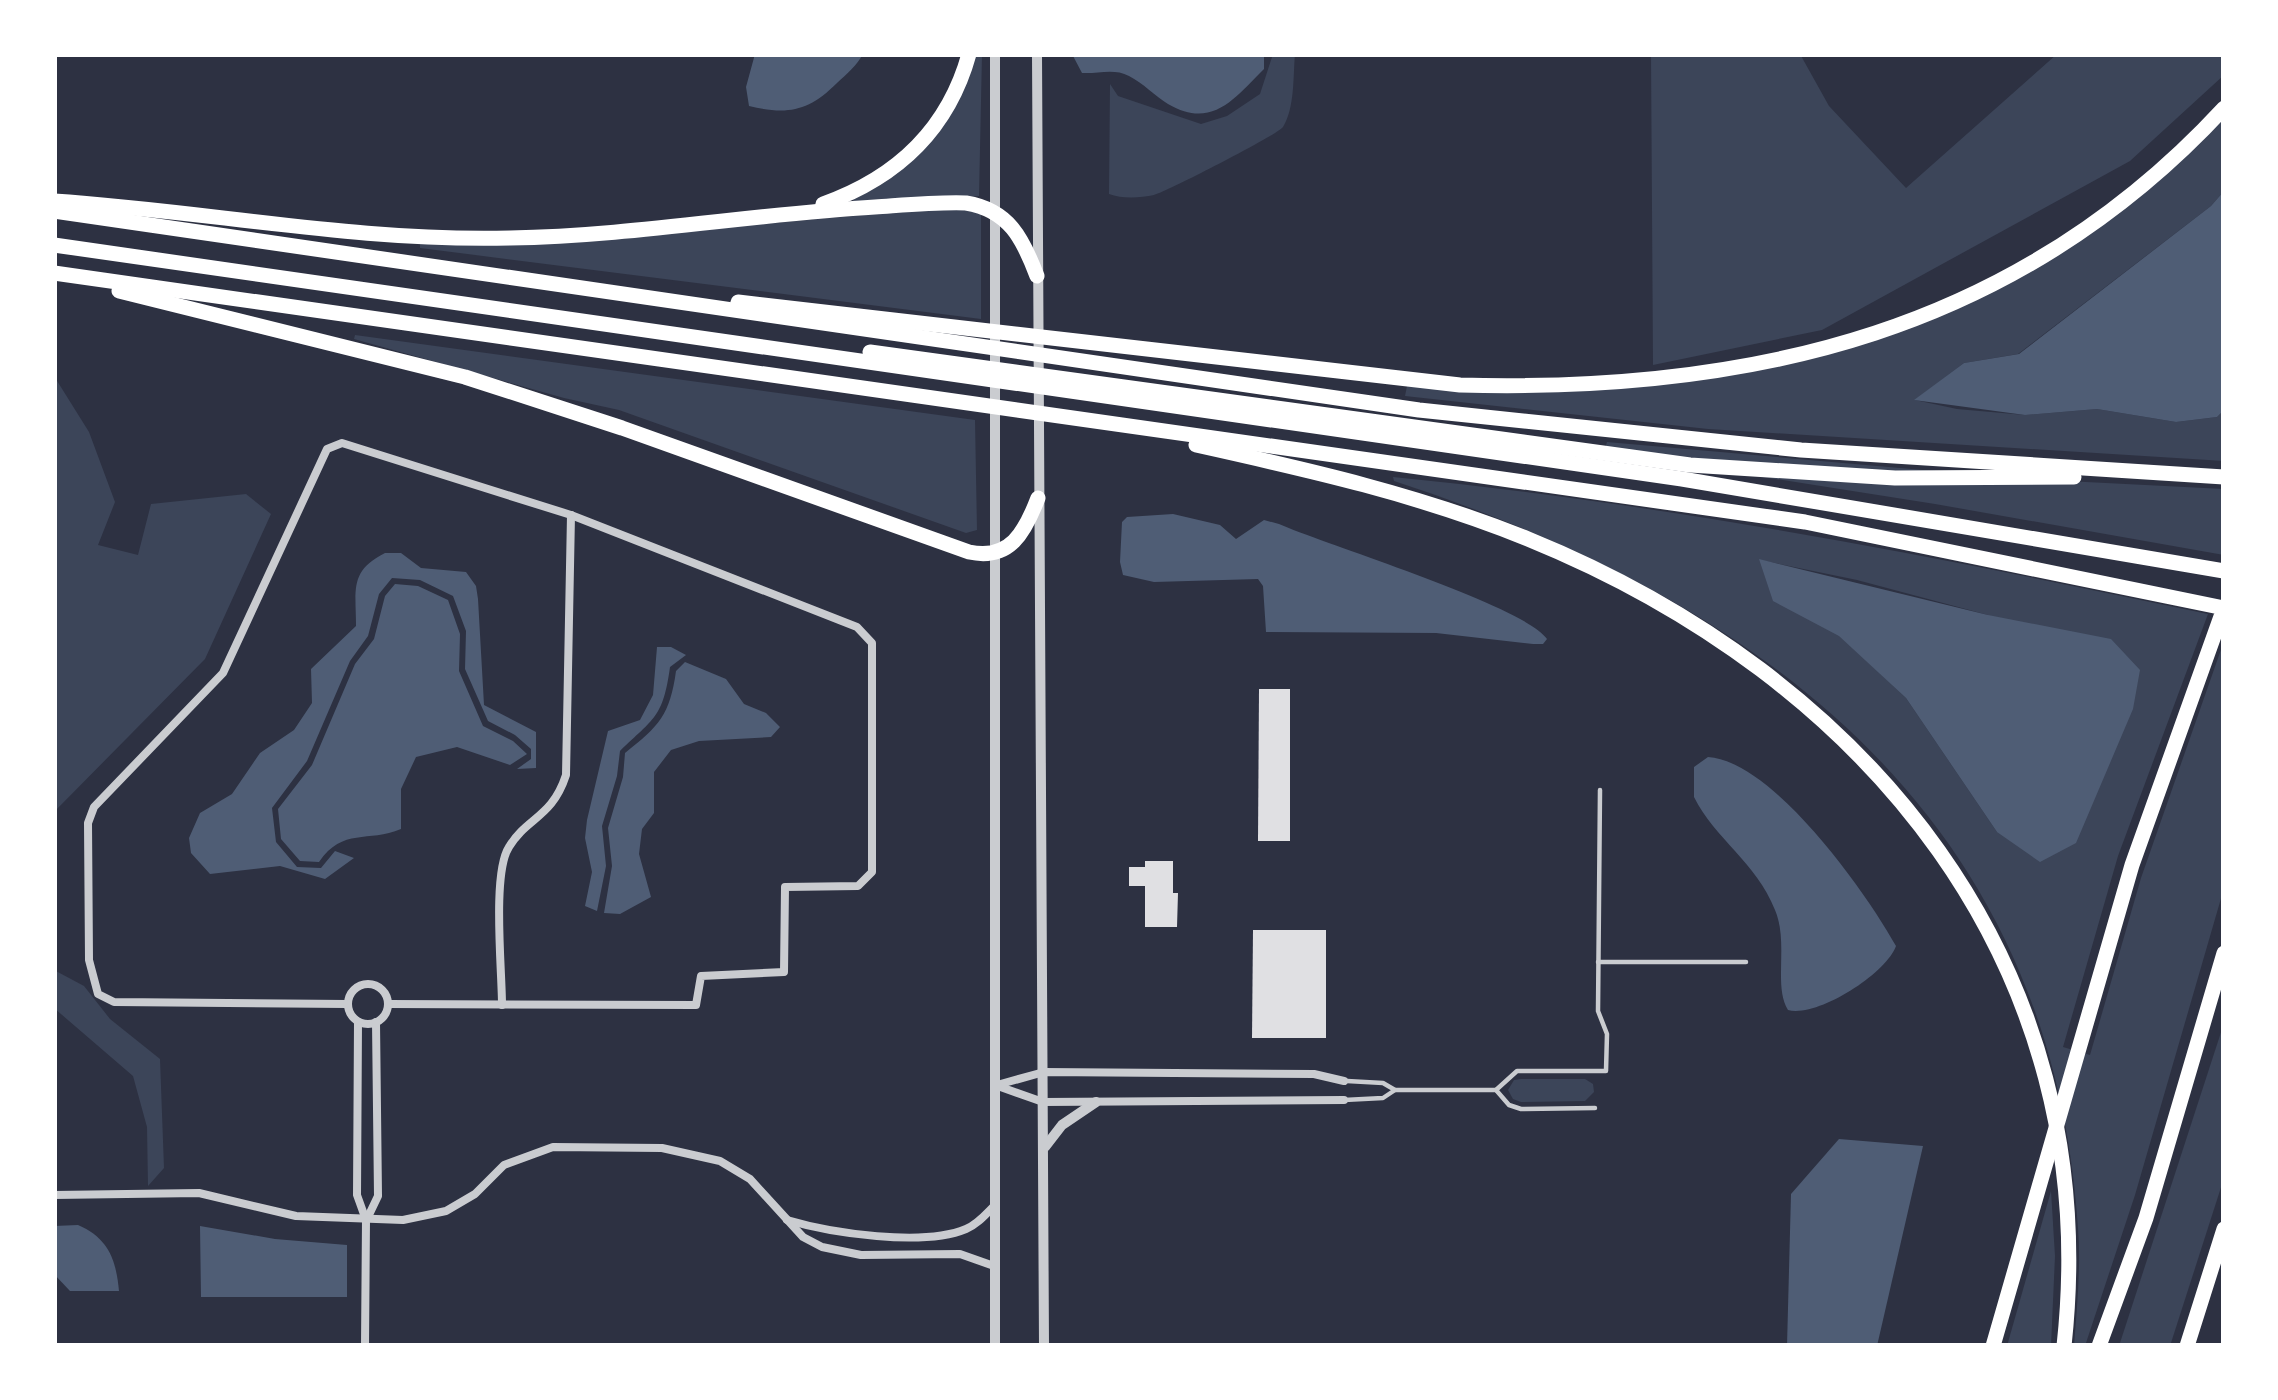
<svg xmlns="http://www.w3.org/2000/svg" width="2278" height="1400" font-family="'Archivo Narrow',sans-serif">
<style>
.green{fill:#3c4559;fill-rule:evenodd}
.water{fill:#4f5d75}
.building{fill:#e0e0e3}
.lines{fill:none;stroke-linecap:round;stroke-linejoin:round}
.service{stroke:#caccd0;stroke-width:4.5}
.minor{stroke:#caccd0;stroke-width:8}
.tertiary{stroke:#caccd0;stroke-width:10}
.motorway{stroke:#fff;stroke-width:15}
</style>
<rect width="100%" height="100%" fill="#2d3142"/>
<g class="green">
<path d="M974,54H982L979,196L854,205L853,199C923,169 948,122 974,54Z"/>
<path d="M1273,54H1295C1293,76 1295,108 1283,127C1279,134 1166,192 1154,195C1140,198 1122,199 1109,194L1110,84L1118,96L1201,124L1227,116L1260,94Z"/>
<polygon points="1651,54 1800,54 1829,106 1906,188 2057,54 2224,54 2224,75 2130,161 1822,330 1653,365"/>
<path d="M2224,115V191L2211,206L2018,354L1964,363L1915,400L1957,409L2025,415L2097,409L2176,422L2217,417L2224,410V461L1708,429L1405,396L1407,386C1708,409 2014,349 2224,115Z"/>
<polygon points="958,207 981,213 981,319 420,248 420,244 565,241"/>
<polygon points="355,335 975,420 977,530 966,533 619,410 564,398 354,339"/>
<polygon points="54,376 89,432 115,502 98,545 138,555 151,504 246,494 271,514 205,659 54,812"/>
<polygon points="1607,442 2025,479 2224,489 2224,555 1935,504 1604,452"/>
<path d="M1393,477C1668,504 1938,557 2208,614L2118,856L2063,1047L2090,1055L2141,878L2224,641V888L2135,1195L2085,1346H2074C2077,1307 2081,1267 2078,1228C2051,813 1761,601 1394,481ZM1760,560L1857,580L1988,615L1997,832L1906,698Z"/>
<polygon points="54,970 84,986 110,1019 160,1059 164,1168 148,1186 147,1127 133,1076 54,1008"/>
<polygon points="2224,1023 2224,1178 2170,1346 2119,1346"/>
<polygon points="1521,1079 1585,1079 1593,1084 1594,1092 1585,1101 1521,1102 1513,1099 1508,1090 1514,1080"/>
<polygon points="2051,1191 2055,1256 2051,1346 2007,1346"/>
</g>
<g class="water">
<path d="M755,54H863C857,65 847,74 837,83C808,112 787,115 749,106L746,87Z"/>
<path d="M1072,54H1264V69C1235,98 1212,130 1168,104C1155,96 1143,83 1129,76C1114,68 1098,74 1082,73Z"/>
<polygon points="2224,191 2224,410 2217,417 2176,422 2097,409 2025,415 1914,400 1964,363 2019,354 2211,206"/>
<path d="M1173,514L1220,525L1236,539L1264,520L1279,524C1329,546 1523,605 1547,639L1543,644H1533L1436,633L1266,632L1263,586L1258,579L1154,582L1123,575L1120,562L1122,522L1127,517Z"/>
<path d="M385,553H401L421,568L466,572L476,586L478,599L484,705L536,732V768L517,769L531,759V749L515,735L488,721L465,669L466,631L453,596L420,580L392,578L379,594L368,636L350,661L307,761L272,808L276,842L297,867L321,868L335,851L354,858L325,879L280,866L210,874L191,853L189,838L200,813L232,794L260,753L294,730L312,703L311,669L356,626C356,590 349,571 385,553Z"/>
<polygon points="1759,559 1988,615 2111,639 2140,670 2133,709 2076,843 2040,862 1997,832 1906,698 1839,636 1773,601"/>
<path d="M395,584L418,586L448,600L460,634L459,671L483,726L513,741L527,754L510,765L457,747L416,757L401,789V829C368,843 343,827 319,862L300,861L281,839L278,809L312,765L355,664L374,639L385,596Z"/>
<path d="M657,647H671L686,655L670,667C663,718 654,718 620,751L617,776L602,826L606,866L597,911L585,906L592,872L585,838L587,820L608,731L640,720L653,695Z"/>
<path d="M685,662L726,679L744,704L766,713L780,727L771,737L699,741L671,750L654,772V813L642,829L639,854L651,897L620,914L604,913L612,866L608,828L623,777L625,753C659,726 670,715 676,671Z"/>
<path d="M1708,757C1773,761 1866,892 1896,946C1886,974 1817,1018 1788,1010C1773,986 1789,943 1775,910C1756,862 1715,839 1694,797V767Z"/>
<polygon points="1839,1139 1923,1146 1877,1346 1787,1346 1791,1194"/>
<path d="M78,1225C108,1238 116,1259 119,1291H70L54,1274V1226Z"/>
<polygon points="200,1226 275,1239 347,1245 347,1297 201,1297"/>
</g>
<g class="building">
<polygon points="1259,689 1290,689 1290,841 1258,841"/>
<polygon points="1145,861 1173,861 1173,893 1178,893 1177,927 1145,927 1145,886 1129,886 1129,867 1145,867"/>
<polygon points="1253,930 1326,930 1326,1038 1252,1038"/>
</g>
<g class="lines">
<g class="service">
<polyline points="1598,962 1746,962"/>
<polyline points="1347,1081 1383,1083 1395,1090 1496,1090 1509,1105 1521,1109 1595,1108"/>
<polyline points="1496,1090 1517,1071 1606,1071 1607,1034 1598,1011 1600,790"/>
<polyline points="1344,1100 1383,1098 1395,1090"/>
</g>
<g class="minor">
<circle cx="368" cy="1004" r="20"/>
<polyline points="347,1004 114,1002 98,994 89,960 88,823 94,807 223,673 327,449 342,443 571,515 857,627 872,643 872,872 858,886 785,887 784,972 701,976 696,1005 388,1004"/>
<path d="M502,1005C502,970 492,873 509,847C527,817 552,818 566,775L571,515"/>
<polyline points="358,1022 357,1195 366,1220 365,1346"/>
<polyline points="995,1085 1043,1102 1344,1100"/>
<polyline points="997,1085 1044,1072 1314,1074 1344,1081"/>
<polyline points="54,1195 199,1193 296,1216 403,1220 446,1211 475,1194 504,1165 553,1147 662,1148 720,1161 750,1179 803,1237 822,1247 861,1255 960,1254 994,1266"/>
<polyline points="367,1219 378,1196 376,1022"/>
<path d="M787,1220C831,1233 923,1247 966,1229C978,1224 986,1214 995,1205"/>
</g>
<g class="tertiary">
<polyline points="1037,54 1044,1346"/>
<polyline points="1045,1147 1062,1125 1096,1102"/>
<polyline points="995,1346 995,54"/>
</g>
<g class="motorway">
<path d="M54,201C206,211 358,242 510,238C632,236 753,214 875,207C905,205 936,202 966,203C1009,210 1023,239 1037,276"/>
<path d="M823,204C896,178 948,130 969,54"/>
<polyline points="54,211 1419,410 1801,450 2224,477"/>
<polyline points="54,245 1682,479 2224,571"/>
<polyline points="54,273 1805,522 2224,608 2132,865 1993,1346"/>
<path d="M119,291L465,377L622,428L969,552C1010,561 1025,532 1038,498"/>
<path d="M738,302L1460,385C1754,393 2018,331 2224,108"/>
<polyline points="870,352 1690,465 1895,478 2074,477"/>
<path d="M1196,445C1309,470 1420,495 1528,539C1867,677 2106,964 2064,1346"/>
<polyline points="2099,1346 2146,1218 2224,953"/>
<polyline points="2187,1346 2224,1229"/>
</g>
</g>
<rect width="2278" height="1400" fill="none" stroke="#ffffff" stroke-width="114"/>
</svg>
